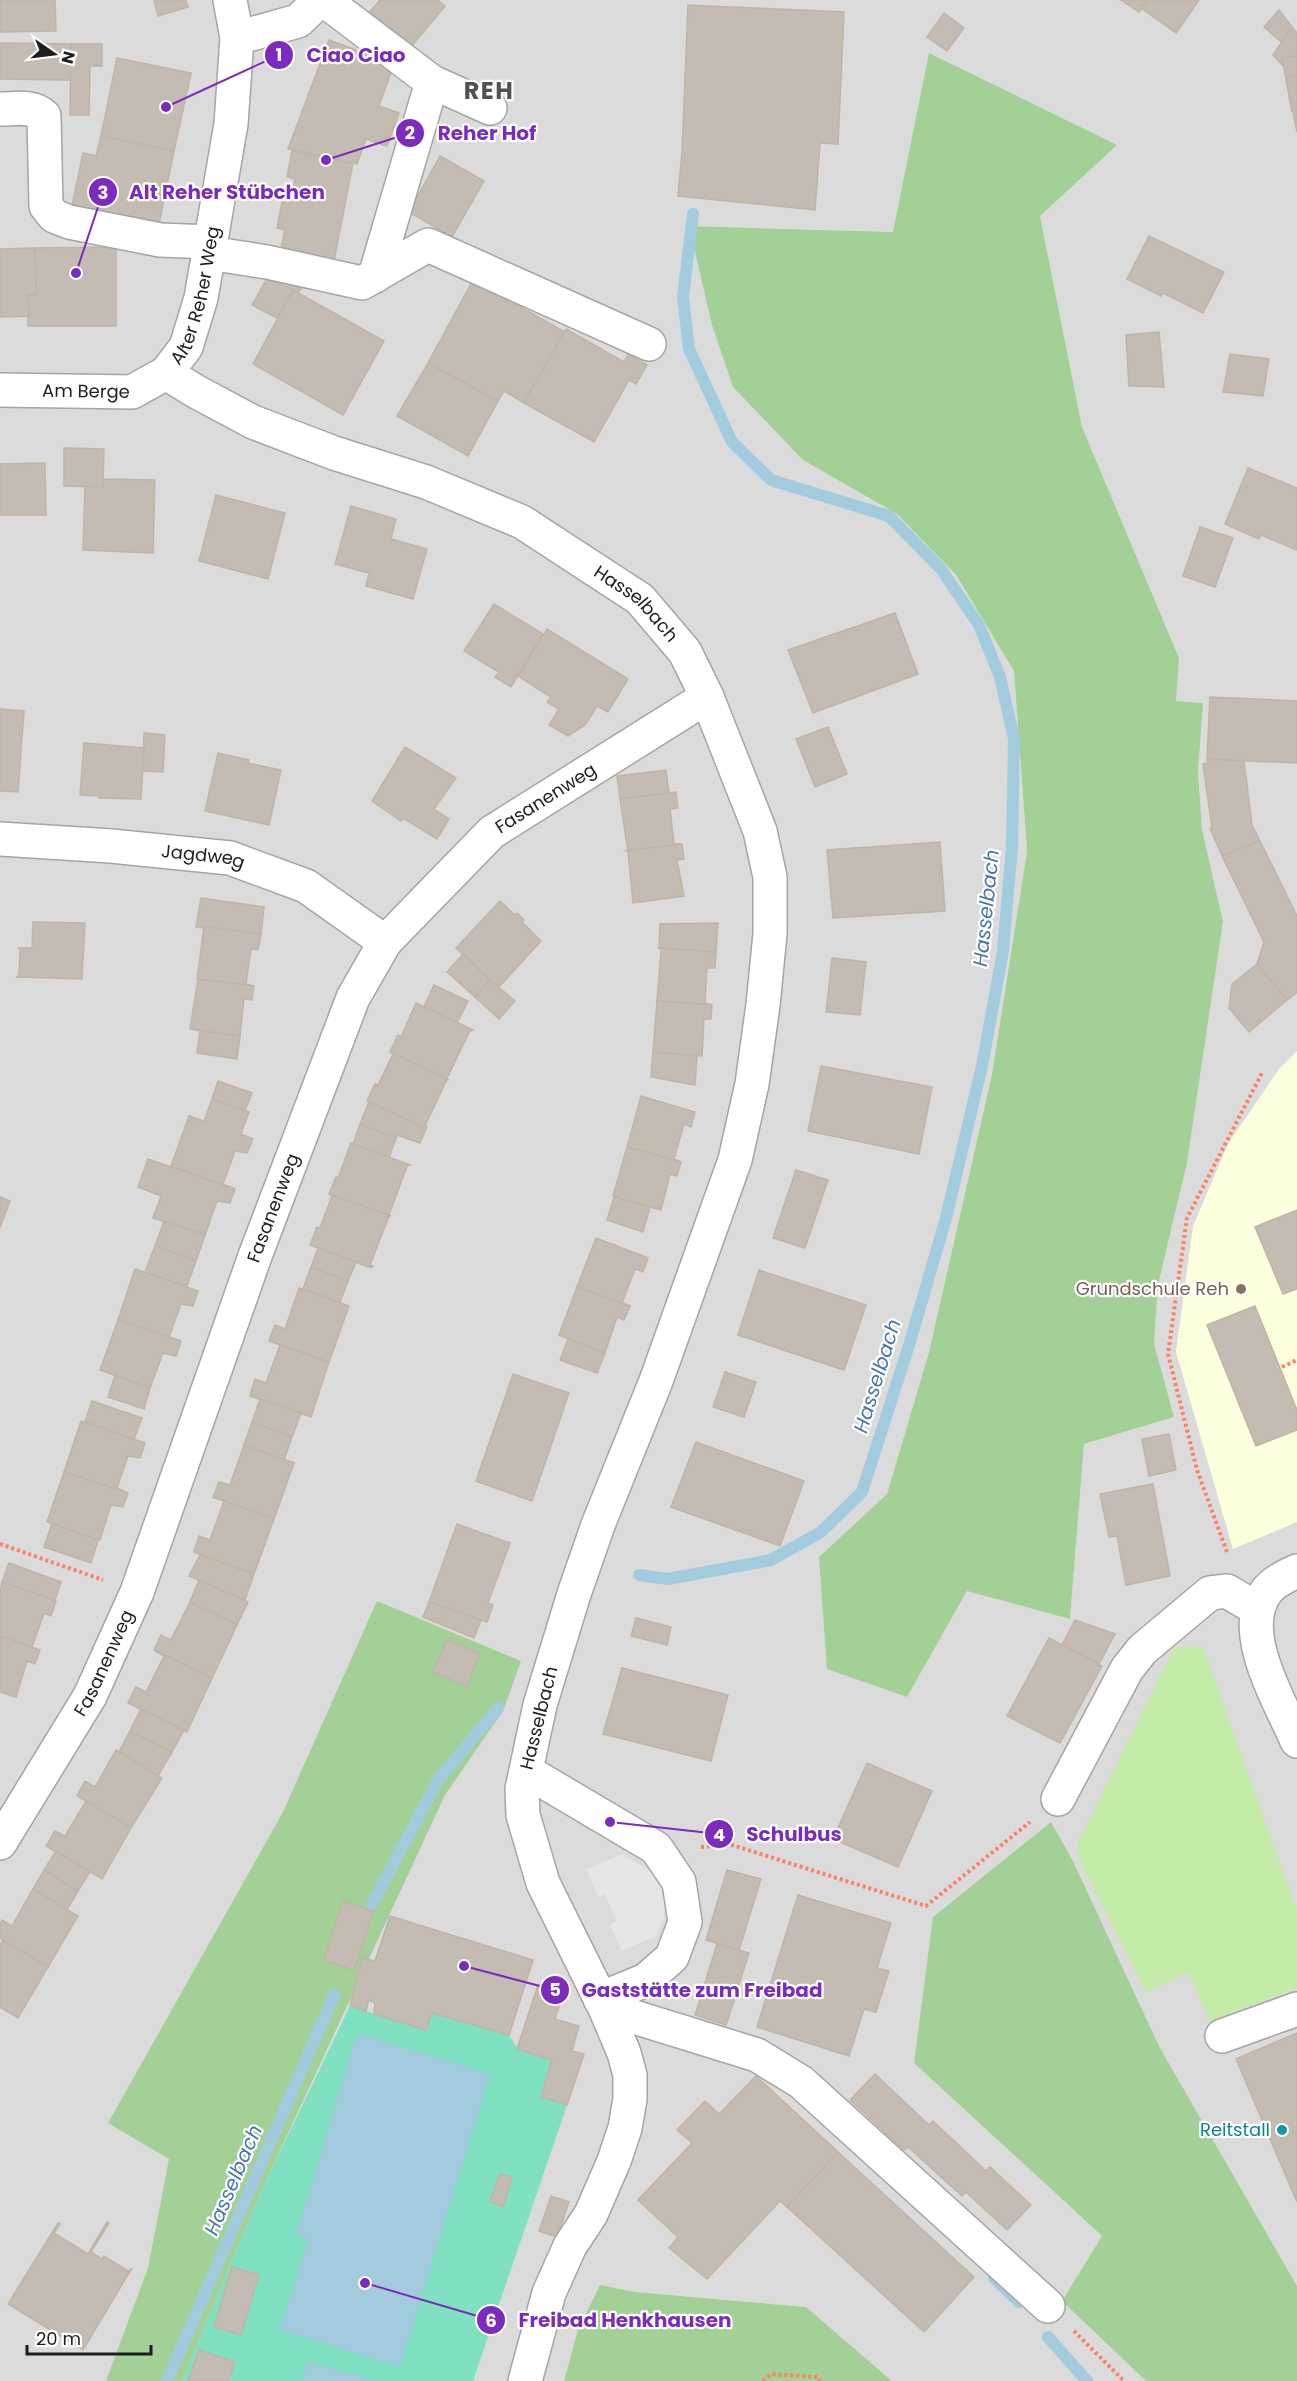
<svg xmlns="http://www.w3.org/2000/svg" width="1297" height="2381" font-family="Poppins,sans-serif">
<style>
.residential{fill:#dcdbdb;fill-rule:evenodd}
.education{fill:#fcffdd}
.grass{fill:#c4eba8}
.forest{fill:#a3d097}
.pitch{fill:#7fe1c2}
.parking{fill:#e6e6e6}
.water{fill:#a2ccde}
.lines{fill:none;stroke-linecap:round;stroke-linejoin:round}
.stream{stroke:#a2ccde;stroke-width:12}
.building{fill:#c4bcb3;stroke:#c1b4a5;stroke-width:1.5}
.minor-casing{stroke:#a5a5a5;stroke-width:36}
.path{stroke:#fd8166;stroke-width:4;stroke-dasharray:3 3;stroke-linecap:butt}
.minor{stroke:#fff;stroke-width:33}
.education-dot{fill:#8d6e63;stroke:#fff;stroke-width:2}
.culture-dot{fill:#0f9aa8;stroke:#fff;stroke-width:2}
.labels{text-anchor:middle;stroke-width:4.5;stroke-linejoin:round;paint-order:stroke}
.street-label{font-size:18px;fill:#1e1e1e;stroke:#fff}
.education-label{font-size:18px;fill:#785e54;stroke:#fff;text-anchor:end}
.culture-label{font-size:18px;fill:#0d838f;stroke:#fff;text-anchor:end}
.water-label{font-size:20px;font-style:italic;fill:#4874b0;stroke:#fff}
.district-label{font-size:24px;font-weight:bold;letter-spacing:1.5px;fill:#515151;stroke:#fff}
.leader{fill:none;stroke:#7b2cbf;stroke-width:2}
.callout-dot{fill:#7b2cbf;stroke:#fff;stroke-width:2}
.mark-label{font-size:18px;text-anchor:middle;font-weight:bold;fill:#fff}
.callout-label{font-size:20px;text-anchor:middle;font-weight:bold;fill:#7b2cbf;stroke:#fff;stroke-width:4.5;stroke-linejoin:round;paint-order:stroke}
</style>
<rect width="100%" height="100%" fill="#efece3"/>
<path class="residential" d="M0,0H1297V2286L1160,2048L1073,1861L1051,1822L914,2063L1102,2236L1062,2301L1146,2381H892L806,2307L635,2292L600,2285L571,2381H0ZM929,54L1040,216L1082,427L1179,658L1175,702L1202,703L1198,771L1202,829L1223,922L1187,1163L1158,1285L1154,1343L1174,1417L1084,1444L1070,1618L967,1591L907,1697L819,1557L887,1494L929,1352L992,1074L1027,851L1014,671L956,575L897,514L803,460L690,226L894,232Z"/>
<polygon class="education" points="1297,1051 1297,1522 1233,1549 1176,1352 1193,1226 1228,1144 1279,1069"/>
<polygon class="grass" points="1174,1647 1203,1647 1297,1911 1297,1988 1210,2021 1188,1972 1146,1992 1079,1860 1078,1842"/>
<g class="forest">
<polygon points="929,53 1117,145 1040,216 1082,427 1179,658 1176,701 1203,703 1198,771 1202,829 1223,922 1187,1163 1158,1285 1154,1343 1174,1417 1084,1444 1070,1619 967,1591 907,1697 827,1669 819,1557 887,1494 929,1352 992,1074 1027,851 1014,671 956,575 897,514 803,460 733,387 712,325 689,226 893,232"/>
<polygon points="377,1601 521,1661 503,1711 445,1795 264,2185 182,2381 106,2381 148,2268 169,2159 108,2123 283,1812"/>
<polygon points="1051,1822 1073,1861 1160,2048 1297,2286 1297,2381 1146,2381 1062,2301 1102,2236 914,2063 933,1917"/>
<polygon points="600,2285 635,2292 806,2307 892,2381 564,2381 578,2330"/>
</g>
<polygon class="pitch" points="350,2006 426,2030 432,2013 509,2035 518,2049 552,2060 541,2097 567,2105 473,2381 182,2381 264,2185"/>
<polygon class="parking" points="623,1854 653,1874 663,1889 666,1905 663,1920 656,1936 622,1951 610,1925 617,1921 605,1894 598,1897 587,1869"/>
<g class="water">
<polygon points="357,2033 490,2074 400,2367 280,2330 308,2239 296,2235"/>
<polygon points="308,2362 380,2381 302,2381"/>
</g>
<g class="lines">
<g class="stream">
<polyline points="639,1575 668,1579 771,1560 821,1532 862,1492 910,1342 946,1218 982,1066 1003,951 1012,847 1014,739 1000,677 979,625 941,569 889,516 771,480 732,442 689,349 683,297 693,214"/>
<polyline points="372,1904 438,1780 498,1708"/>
<polyline points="994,2278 1019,2302"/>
<polyline points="1048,2337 1087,2381"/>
<polyline points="167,2381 334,1995"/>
</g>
</g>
<g class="building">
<polygon points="0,0 55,0 56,31 0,32"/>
<polygon points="154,0 186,0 188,7 158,16"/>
<polygon points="380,0 438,0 445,6 410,48 369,13"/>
<polygon points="1121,0 1147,0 1139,12"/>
<polygon points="1147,0 1199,0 1176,33 1141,8"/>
<polygon points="688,5 844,12 838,144 820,143 815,210 678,196 682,152"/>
<polygon points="1279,10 1292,27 1281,42 1264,27"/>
<polygon points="944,13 964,28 947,51 927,37"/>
<polygon points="1292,27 1297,33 1297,56 1282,58 1284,67 1273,55"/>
<polygon points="329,40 394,64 379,106 399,113 387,146 366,139 357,164 288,149"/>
<polygon points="0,43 71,44 70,80 0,79"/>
<polygon points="71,44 102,44 102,66 90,66 89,115 70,115"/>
<polygon points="1297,56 1297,75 1286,77 1292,112 1282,58"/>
<polygon points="117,58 191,73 174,151 101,136"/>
<polygon points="1297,75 1297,132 1286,77"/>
<polygon points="101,136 174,151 158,229 71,211 83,153 96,156"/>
<polygon points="292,151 353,163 333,266 280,254 285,230 277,228 282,202 290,203 295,179 287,177"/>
<polygon points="440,156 484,181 452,237 409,212"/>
<polygon points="1149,236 1224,272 1203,313 1163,293 1161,296 1127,279"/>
<polygon points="116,247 116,326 28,326 28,295 36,295 35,248"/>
<polygon points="35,248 36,295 28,295 29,316 0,317 0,249"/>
<polygon points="270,273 301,289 298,292 293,290 277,318 252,305"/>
<polygon points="473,280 565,332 524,403 504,391 498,401 428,363"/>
<polygon points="293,290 384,341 343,415 253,364"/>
<polygon points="566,329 624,362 628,354 647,365 636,384 629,380 594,442 524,403"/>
<polygon points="1159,332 1164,387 1129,386 1126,335"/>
<polygon points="1230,354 1269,359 1263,396 1223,392"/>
<polygon points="428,363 498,401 468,456 397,416"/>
<polygon points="64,448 104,449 103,487 64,486"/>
<polygon points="45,463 46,515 0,515 0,464"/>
<polygon points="1248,468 1297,488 1297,550 1261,535 1259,539 1225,524"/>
<polygon points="103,479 155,480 153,553 83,550 85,486 103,487"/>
<polygon points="216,495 285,513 268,579 199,561"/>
<polygon points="351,506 396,519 391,539 427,549 413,599 366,586 369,573 335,564"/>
<polygon points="1200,527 1233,538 1215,587 1183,576"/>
<polygon points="494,604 543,634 511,687 495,677 499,672 464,651"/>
<polygon points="895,613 918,674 813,713 788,650"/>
<polygon points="547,629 628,679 608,712 597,706 585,725 568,736 549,725 559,709 547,702 551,697 518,676"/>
<polygon points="1210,697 1297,701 1297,763 1207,759"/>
<polygon points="0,709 24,711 18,792 0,791"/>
<polygon points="828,727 847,774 815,787 796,739"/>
<polygon points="144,733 165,735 163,772 143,771"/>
<polygon points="84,743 144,748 141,799 99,798 99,796 80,795"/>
<polygon points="405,747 456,778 434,809 449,819 437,839 403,818 401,821 372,801"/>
<polygon points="218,753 249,760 248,763 281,770 269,825 205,811"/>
<polygon points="1207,759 1244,761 1252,825 1260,841 1222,856 1210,828 1212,828 1203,764 1207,763"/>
<polygon points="666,770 669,793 620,799 617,776"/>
<polygon points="676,792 678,808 670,809 674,844 682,844 626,851 628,851 620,799"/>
<polygon points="1260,841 1297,916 1297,992 1287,1000 1257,964 1264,942 1222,856"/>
<polygon points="940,842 945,911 833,918 827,850"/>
<polygon points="682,844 684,859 677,860 684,896 633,903 628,852 626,851"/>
<polygon points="201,898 264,907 261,934 196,927"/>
<polygon points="500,901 515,915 517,913 524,920 522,922 541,941 498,988 456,948"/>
<polygon points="33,922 85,923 82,979 17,977 19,975 20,949 18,948 32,948"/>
<polygon points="718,923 716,952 659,948 660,924"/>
<polygon points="204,926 261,934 258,950 251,949 246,984 254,986 197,979"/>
<polygon points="659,948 716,952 715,968 707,968 705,1003 712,1005 657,1001 661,950"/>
<polygon points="463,954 490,980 475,997 447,972"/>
<polygon points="832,958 866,962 860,1015 826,1012"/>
<polygon points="1257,964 1287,1000 1249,1032 1229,1008 1232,984"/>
<polygon points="198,979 254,986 252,1000 244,999 240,1036 190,1029"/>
<polygon points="490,980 515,1001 499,1019 475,997"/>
<polygon points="434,985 468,1001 457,1023 424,1007"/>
<polygon points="657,1001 712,1005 711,1019 704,1019 702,1056 653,1052"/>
<polygon points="416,1003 473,1030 470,1031 447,1078 449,1080 390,1052 398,1035 401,1037"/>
<polygon points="200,1031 240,1036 237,1059 197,1053"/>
<polygon points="390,1052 447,1079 425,1126 427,1127 426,1129 367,1101 375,1084 378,1085 393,1054"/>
<polygon points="653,1052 697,1056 695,1085 651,1077"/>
<polygon points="821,1066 932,1087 919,1154 808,1131"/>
<polygon points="218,1081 252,1093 245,1111 212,1099"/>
<polygon points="641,1096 695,1112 691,1127 684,1124 674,1159 681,1162 627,1147"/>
<polygon points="212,1099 249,1112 241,1134 253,1139 247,1153 235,1151 223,1184 235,1189 171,1166 189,1116 204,1121"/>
<polygon points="369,1102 426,1129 420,1143 397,1135 396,1138 360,1124"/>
<polygon points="360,1124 396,1138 389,1158 353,1144"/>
<polygon points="351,1143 410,1165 407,1166 389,1215 391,1216 329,1194 336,1177 338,1178"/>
<polygon points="627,1147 681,1162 677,1176 670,1174 661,1210 613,1196"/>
<polygon points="148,1159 235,1189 230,1203 217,1201 205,1235 153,1218 161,1196 138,1187"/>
<polygon points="796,1170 828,1180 805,1248 773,1238"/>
<polygon points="329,1194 391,1216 389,1216 370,1265 373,1266 371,1268 310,1245 317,1227 320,1228 332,1196"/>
<polygon points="0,1197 10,1201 0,1228"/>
<polygon points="614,1197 650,1207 643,1232 607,1220"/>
<polygon points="1297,1210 1297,1289 1283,1294 1255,1227"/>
<polygon points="164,1221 205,1235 196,1261 155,1246"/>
<polygon points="596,1238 648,1258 643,1272 635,1269 622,1303 630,1306 577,1287"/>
<polygon points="155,1246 196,1261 187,1286 145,1272"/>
<polygon points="318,1248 356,1262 348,1281 311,1267"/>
<polygon points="311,1267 348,1281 340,1302 303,1289"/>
<polygon points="135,1269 198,1291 193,1306 181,1304 169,1337 118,1320"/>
<polygon points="759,1270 866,1305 844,1370 738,1335"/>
<polygon points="577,1287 630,1306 624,1320 617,1317 605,1353 559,1335"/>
<polygon points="299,1288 349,1306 329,1362 269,1341 275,1325 285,1329"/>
<polygon points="1255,1306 1297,1410 1297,1430 1256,1446 1207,1325"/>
<polygon points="118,1320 181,1341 176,1356 163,1353 150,1388 100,1370"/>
<polygon points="568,1339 605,1353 597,1373 560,1360"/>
<polygon points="280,1345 329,1362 311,1417 250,1396 255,1379 266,1383"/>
<polygon points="725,1372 756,1382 744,1417 713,1407"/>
<polygon points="513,1374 569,1393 532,1501 476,1481"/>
<polygon points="115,1375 150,1388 144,1409 108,1397"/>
<polygon points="260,1399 301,1413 292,1437 252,1422"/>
<polygon points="92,1401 142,1418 134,1439 85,1422"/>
<polygon points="81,1421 145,1443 140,1458 128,1456 117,1488 128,1493 64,1472"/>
<polygon points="252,1422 292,1437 284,1460 244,1445"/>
<polygon points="1169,1434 1176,1470 1149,1476 1142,1439"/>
<polygon points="696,1442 804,1481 780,1546 671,1507"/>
<polygon points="244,1445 294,1463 274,1519 213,1497 219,1482 230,1485"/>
<polygon points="64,1472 128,1493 123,1507 111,1505 100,1540 47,1522"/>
<polygon points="1153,1484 1170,1576 1126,1585 1117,1536 1109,1537 1100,1494"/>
<polygon points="213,1497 274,1519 254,1574 194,1552 199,1536 210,1540 224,1501"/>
<polygon points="52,1524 98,1540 91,1563 44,1547"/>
<polygon points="457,1524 510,1543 488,1603 493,1605 487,1622 429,1602"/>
<polygon points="200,1555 254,1574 245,1600 189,1576"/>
<polygon points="9,1563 61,1582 55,1600 2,1582"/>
<polygon points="199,1580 248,1602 237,1625 190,1602"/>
<polygon points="2,1582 56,1601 51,1616 44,1613 32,1647 0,1636 0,1594"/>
<polygon points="190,1602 237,1625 212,1678 154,1650 161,1635 171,1640"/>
<polygon points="429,1602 481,1620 474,1638 423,1617"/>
<polygon points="636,1618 671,1627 667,1645 631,1636"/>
<polygon points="1075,1620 1115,1634 1099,1664 1062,1645"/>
<polygon points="0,1636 40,1650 35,1664 27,1661 16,1697 0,1692"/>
<polygon points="1049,1638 1102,1666 1060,1743 1007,1716"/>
<polygon points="447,1640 480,1653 467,1686 433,1672"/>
<polygon points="154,1650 212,1678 187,1732 128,1703 136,1687 146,1692 164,1656"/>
<polygon points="622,1668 728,1695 711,1761 603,1734"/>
<polygon points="141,1709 184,1730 172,1752 130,1731"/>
<polygon points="130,1731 172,1752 158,1776 119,1752"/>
<polygon points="116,1750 162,1778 131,1828 77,1796 85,1781 95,1787"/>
<polygon points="867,1763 932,1791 898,1867 833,1839"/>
<polygon points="86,1801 131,1828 102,1879 46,1846 55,1831 65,1836"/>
<polygon points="56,1851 90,1872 78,1891 44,1870"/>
<polygon points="44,1870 78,1891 67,1910 33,1889"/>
<polygon points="727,1870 761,1879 739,1950 706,1940"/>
<polygon points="33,1889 78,1916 48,1967 0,1938 0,1924 2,1920 12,1926"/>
<polygon points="798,1895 891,1923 877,1968 889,1971 876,2012 864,2009 849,2056 757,2027"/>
<polygon points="343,1901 373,1911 354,1970 324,1960"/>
<polygon points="390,1916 533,1960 509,2035 432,2013 426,2030 374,2014 375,2003 369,2000 366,2011 350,2006 362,1958 375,1961"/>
<polygon points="3,1940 48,1967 18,2018 0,2007 0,1945"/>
<polygon points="717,1944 749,1953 726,2025 695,2015"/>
<polygon points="538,1985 563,1993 555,2019 579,2026 572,2051 584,2054 567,2105 541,2097 552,2060 517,2049"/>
<polygon points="1297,2033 1297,2202 1236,2059"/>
<polygon points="875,2074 929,2125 933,2121 986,2171 990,2167 1031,2205 1007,2230 966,2192 962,2196 908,2147 904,2150 850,2100"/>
<polygon points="756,2076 838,2152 787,2207 780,2201 707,2279 669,2248 678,2237 638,2200 692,2143 677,2130 705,2101 719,2114"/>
<polygon points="838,2152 974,2277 924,2332 787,2207"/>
<polygon points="500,2174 512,2177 503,2207 490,2202"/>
<polygon points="551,2196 569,2202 557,2237 539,2231"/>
<polygon points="107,2222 109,2223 91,2252 102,2259 104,2256 128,2271 132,2268 83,2350 8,2304 58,2223 60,2224 54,2233 88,2254"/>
<polygon points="232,2267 259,2275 241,2335 214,2327"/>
<polygon points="199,2350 235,2362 228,2381 188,2381"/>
</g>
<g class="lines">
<g class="minor-casing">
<g id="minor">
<polyline points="324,0 432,82 490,108"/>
<polyline points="237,38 298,21 320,0"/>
<path d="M0,109C15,109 33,105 44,116L46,206L54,216L69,222L160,240L211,242"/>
<polyline points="209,253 267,262 362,283 428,245 649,344"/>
<polyline points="375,276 432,82"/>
<path id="s1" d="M166,373L195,391L253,422L334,453L426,482L522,522L640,599L685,652L707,697L760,831L770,877V934L763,1005L752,1084L735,1160L656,1381L598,1525L574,1594L540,1705L522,1789L523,1815L543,1883L605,2008L624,2053L630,2075V2099L625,2128L614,2161L591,2214L570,2246L549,2293L525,2381"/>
<path id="s2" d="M0,390L132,392L166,373L186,347L201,298L231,124L237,38L230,0"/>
<path id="s3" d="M0,839L111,846L230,858L306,886L385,942"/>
<path d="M1297,1571C1286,1576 1273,1582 1266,1592C1237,1632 1280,1701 1297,1741"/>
<polyline points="526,1771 656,1848 679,1882 685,1922 672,1957 646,1980 600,1999"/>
<polyline points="1058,1799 1127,1669 1142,1650 1210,1593 1227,1591 1257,1609"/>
<path id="s4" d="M0,1843L90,1696L137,1592L255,1256L353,998L385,942L492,832L707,697"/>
<polyline points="605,2008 757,2055 801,2082 1048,2306"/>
<polyline points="1222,2036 1297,2009"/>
</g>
</g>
<g class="path">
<polyline points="1282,1367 1297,1360"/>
<polyline points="0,1544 103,1580"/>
<polyline points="1227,1552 1197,1470 1168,1354 1187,1218 1262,1073"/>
<polyline points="701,1847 732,1845 926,1906 1030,1822"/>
<polyline points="1074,2331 1124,2381"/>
<polyline points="763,2381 771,2374 818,2377 820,2381"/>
</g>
<use href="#minor" class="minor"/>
</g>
<circle class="education-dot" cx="1241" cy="1289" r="6"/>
<circle class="culture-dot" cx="1282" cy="2130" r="6"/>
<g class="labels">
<g class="street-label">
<text dy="6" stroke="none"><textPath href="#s2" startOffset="256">Alter Reher Weg</textPath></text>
<text dy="6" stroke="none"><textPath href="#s2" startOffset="86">Am Berge</textPath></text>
<text dy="6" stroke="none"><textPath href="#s1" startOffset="528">Hasselbach</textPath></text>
<text dy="6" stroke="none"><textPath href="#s4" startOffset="1200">Fasanenweg</textPath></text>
<text dy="6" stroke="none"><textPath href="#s3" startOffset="204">Jagdweg</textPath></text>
<text dy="6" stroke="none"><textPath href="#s4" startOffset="694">Fasanenweg</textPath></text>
<text dy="6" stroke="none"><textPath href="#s4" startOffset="208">Fasanenweg</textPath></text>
<text transform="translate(539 1718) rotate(-76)" y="6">Hasselbach</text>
</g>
<g class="education-label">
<text x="1229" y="1295">Grundschule Reh</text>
</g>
<g class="culture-label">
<text x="1270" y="2136">Reitstall</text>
</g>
<g class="water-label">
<text transform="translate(986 908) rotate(-84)" y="7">Hasselbach</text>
<text transform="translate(877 1376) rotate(-73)" y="7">Hasselbach</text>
<text transform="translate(233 2180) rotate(-67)" y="7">Hasselbach</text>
</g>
<g class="district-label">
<text x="489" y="99">REH</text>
</g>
</g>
<path class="leader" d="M166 107L279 55M326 160L410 133M76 273L103 192M610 1822L719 1834M464 1966L555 1990M365 2283L491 2320"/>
<g class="callout-dot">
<circle cx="166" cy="107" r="6"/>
<circle cx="326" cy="160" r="6"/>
<circle cx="76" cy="273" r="6"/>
<circle cx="610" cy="1822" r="6"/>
<circle cx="464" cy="1966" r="6"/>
<circle cx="365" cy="2283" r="6"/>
<circle cx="279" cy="55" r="15"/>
<circle cx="410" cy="133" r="15"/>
<circle cx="103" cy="192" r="15"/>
<circle cx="719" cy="1834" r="15"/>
<circle cx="555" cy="1990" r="15"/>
<circle cx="491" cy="2320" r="15"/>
</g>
<g class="mark-label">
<text x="279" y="61">1</text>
<text x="410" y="139">2</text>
<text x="103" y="199">3</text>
<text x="719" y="1841">4</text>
<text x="555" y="1996">5</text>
<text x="491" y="2327">6</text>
</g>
<g class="callout-label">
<text x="356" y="62">Ciao Ciao</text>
<text x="487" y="140">Reher Hof</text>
<text x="227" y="199">Alt Reher Stübchen</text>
<text x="794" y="1841">Schulbus</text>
<text x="702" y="1997">Gaststätte zum Freibad</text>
<text x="625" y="2327">Freibad Henkhausen</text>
</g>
<g transform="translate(54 54) rotate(104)" stroke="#ffffff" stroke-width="4.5" paint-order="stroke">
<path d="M0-4.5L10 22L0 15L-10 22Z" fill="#1e1e1e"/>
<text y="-9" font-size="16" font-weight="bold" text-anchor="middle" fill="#1e1e1e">N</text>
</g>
<path d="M27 2345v9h124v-9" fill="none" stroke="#1e1e1e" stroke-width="3"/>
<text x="36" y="2345" font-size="18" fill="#1e1e1e" stroke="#ffffff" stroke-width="4.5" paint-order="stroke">20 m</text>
</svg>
